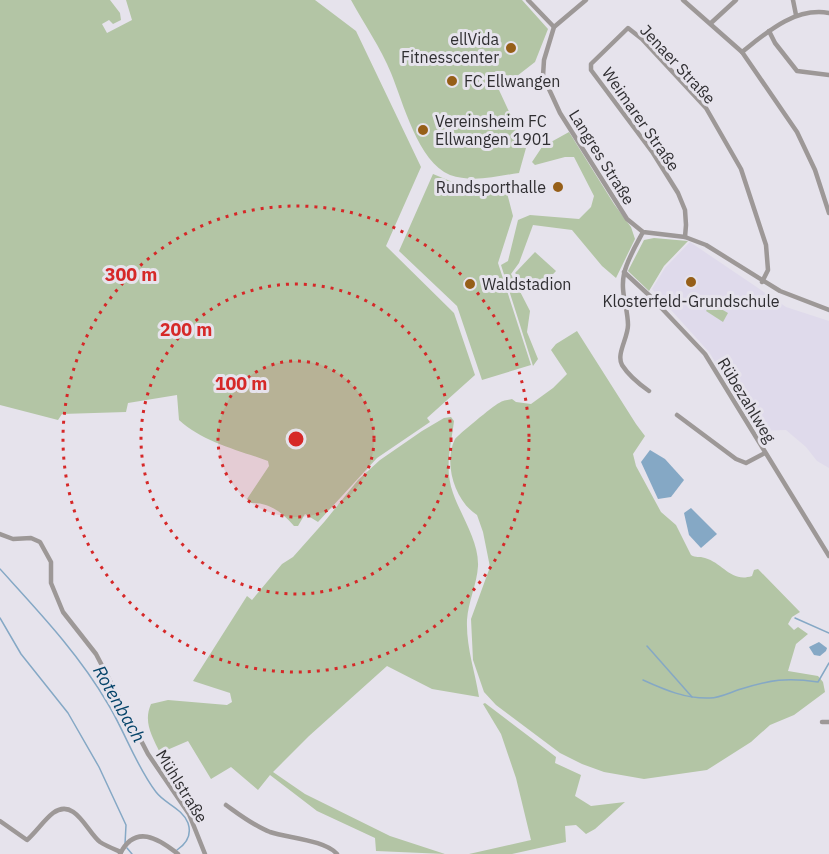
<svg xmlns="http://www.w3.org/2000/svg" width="829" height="854" font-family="'IBM Plex Sans',sans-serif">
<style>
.built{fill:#dfdaeb}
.green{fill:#b3c5a5}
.water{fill:#85a8c5}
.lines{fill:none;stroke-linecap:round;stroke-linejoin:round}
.stream{stroke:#85a8c5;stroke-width:1.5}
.street{stroke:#9d9897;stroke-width:4.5}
.ring{fill:none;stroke:#d62828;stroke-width:3;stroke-dasharray:3 6}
.poi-dot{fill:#965f18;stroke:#e6e3ec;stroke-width:2}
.labels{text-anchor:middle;stroke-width:6;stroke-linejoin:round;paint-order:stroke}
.poi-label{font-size:16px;fill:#2f2e31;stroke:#e6e3ec;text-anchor:start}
.street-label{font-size:16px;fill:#2f2e31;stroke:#e6e3ec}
.water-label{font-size:18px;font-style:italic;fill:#044369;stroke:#e6e3ec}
.centre{fill:#d62828;stroke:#e6e3ec;stroke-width:3}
.ring-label{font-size:18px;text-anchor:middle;font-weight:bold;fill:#d62828;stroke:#e6e3ec;stroke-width:6;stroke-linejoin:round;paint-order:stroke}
</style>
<rect width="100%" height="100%" fill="#e6e3ec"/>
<polygon class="built" points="690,242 786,307 829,321 829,468 817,461 806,447 786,430 757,431 709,352 652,289 665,268"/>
<g class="green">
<path d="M0,0H110L120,13L121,20L113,24L109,20L102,24L107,33L132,20L126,0H315L356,31L421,167L386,246L454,313L475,375L427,418L430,422L377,458L318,522L305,514L298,526H294C283,513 269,502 251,503L247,499L269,466L268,461C238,450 203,442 179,420L177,395L128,403L126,412L62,414L58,420L0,405Z"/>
<path d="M351,0H522L548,29L535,62L499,90L526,148L519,173C496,176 473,183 450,175C418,162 403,102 391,73C381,48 364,24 351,0Z"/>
<polygon points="569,132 614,204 631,227 635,239 616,278 602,266 572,230 533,225 519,263 511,274 530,311 527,332 538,359 533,366 501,265 508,261 518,220 530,215 579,219 591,207 594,196 574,157 565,157 535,165 532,162 542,147"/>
<polygon points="433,174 455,183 481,185 507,193 513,216 498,263 531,365 482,380 457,306 399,251"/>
<polygon points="654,238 688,241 664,266 649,291 628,271 644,240"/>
<polygon points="535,252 556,271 536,292 515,273"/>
<polygon points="711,303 728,313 723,322 706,311"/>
<path d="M577,331L636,424L645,436L633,454L636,466L661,512L676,525L691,555C696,558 699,556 705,558C723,563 731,583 752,576L754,570L758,569L800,612L792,617L788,624L794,630L798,627L808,634L796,644L788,671L818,676L823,682L825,692L794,715L770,725L751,742L707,770L644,779L604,772L582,764L560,753L496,705L484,692L473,660L471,619L490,567L483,532L477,515C455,501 443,463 455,439C458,435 493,406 499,403C503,400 508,400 512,399L516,402L531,404L553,388L567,374L551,350L556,344Z"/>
<path d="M451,417L454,421C451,446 444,468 453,493C461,516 479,541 478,566C477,584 468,602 467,620C466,647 475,671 479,697L432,689L387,666L309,736L273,772L305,794L390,836L445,854L376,851L375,838L317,811L270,775L258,790L231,767L211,779L188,741L160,753C152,736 143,722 151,704L168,700L227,705L232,702L230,693L193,681L247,596L252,600L282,564L293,557L325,521L358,480L380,460L422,431L444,418Z"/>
<polygon points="485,703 556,757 555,763 581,775 575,796 591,806 625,802 595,829 586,834 576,825 565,826 566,842 512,854 469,854 531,840 516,778 501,734 483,704"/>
</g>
<g class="water">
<polygon points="650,450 665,459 684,480 671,497 658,499 641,462"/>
<polygon points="691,508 717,534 701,548 689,535 684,513"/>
<polygon points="819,642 827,648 826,651 820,656 814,655 809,647"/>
</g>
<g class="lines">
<g class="stream">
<path d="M0,569C39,612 79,654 108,704C125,732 136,766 156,792C165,804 182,808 188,823C192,835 186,844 177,850"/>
<polyline points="0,618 21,654 68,713 99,767 126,825 125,844"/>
<polyline points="795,618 829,633"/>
<polyline points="647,646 692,697"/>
<path d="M643,680C665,690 686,699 710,698C720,698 731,692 741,689C770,680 787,677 818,682L829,663"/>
<polyline points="127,848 132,854"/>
</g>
<g class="street">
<polyline points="528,0 554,27"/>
<polyline points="586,0 554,27 544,60 543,76 560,113 627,219 643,232 685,237 706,245 780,291 829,310"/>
<polyline points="683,0 742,52 797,132 815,170 829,213"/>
<polyline points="793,0 796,15"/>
<polyline points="711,23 736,0"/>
<polyline points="769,31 775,43 797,71 829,75"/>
<path d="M742,52C767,32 795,7 829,13"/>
<path d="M643,232C636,245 627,260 624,274C620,292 628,308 628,325C628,338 616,354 622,365C629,376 639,384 649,391"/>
<polyline points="685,237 686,225 685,210 678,193 653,153 591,70 591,64 628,28 642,39 706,108 741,169 766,245 768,270 762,282"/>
<polyline points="624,272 651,297 705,354 829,556"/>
<polyline points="677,415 736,459 746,463 765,453"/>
<polyline points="0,534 13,539 31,538 40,542 51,562 51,583 63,612 96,654 148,754 189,814 205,854"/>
<polyline points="822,722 829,722"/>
<path d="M226,805C240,815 254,826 270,832C288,838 325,840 337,854"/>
<path d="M0,821L27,840C36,832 44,820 53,813C75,797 87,832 100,842C106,846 114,849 121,852"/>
<path d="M120,854C135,824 158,838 178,854"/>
</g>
</g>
<circle cx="296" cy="439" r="78" fill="#d62828" fill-opacity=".12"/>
<g class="ring">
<circle cx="296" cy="439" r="78"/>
<circle cx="296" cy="439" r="155"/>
<circle cx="296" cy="439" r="233"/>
</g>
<g class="poi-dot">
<circle cx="511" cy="48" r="6"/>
<circle cx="452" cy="81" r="6"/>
<circle cx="423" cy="130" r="6"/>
<circle cx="558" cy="187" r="6"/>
<circle cx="691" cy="282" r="6"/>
<circle cx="470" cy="284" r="6"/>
</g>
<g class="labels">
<g class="poi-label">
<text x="499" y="45" text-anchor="end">ellVida<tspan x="499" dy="18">Fitnesscenter</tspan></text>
<text x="464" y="87">FC Ellwangen</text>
<text x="435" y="127">Vereinsheim FC<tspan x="435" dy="18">Ellwangen 1901</tspan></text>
<text x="546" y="193" text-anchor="end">Rundsporthalle</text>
<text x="482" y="290">Waldstadion</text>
<text x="691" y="307" text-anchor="middle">Klosterfeld-Grundschule</text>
</g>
<g class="street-label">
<text transform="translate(678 64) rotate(47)" y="6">Jenaer Straße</text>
<text transform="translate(641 119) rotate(55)" y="6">Weimarer Straße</text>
<text transform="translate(602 157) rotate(58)" y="6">Langres Straße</text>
<text transform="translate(747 400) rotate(59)" y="6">Rübezahlweg</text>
<text transform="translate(182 786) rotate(58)" y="6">Mühlstraße</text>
</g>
<g class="water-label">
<text transform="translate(119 704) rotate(60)" y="6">Rotenbach</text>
</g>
</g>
<circle cx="296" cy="439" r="9" class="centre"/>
<g class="ring-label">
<text x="131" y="281">300 m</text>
<text x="186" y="336">200 m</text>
<text x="241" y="390">100 m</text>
</g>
</svg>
